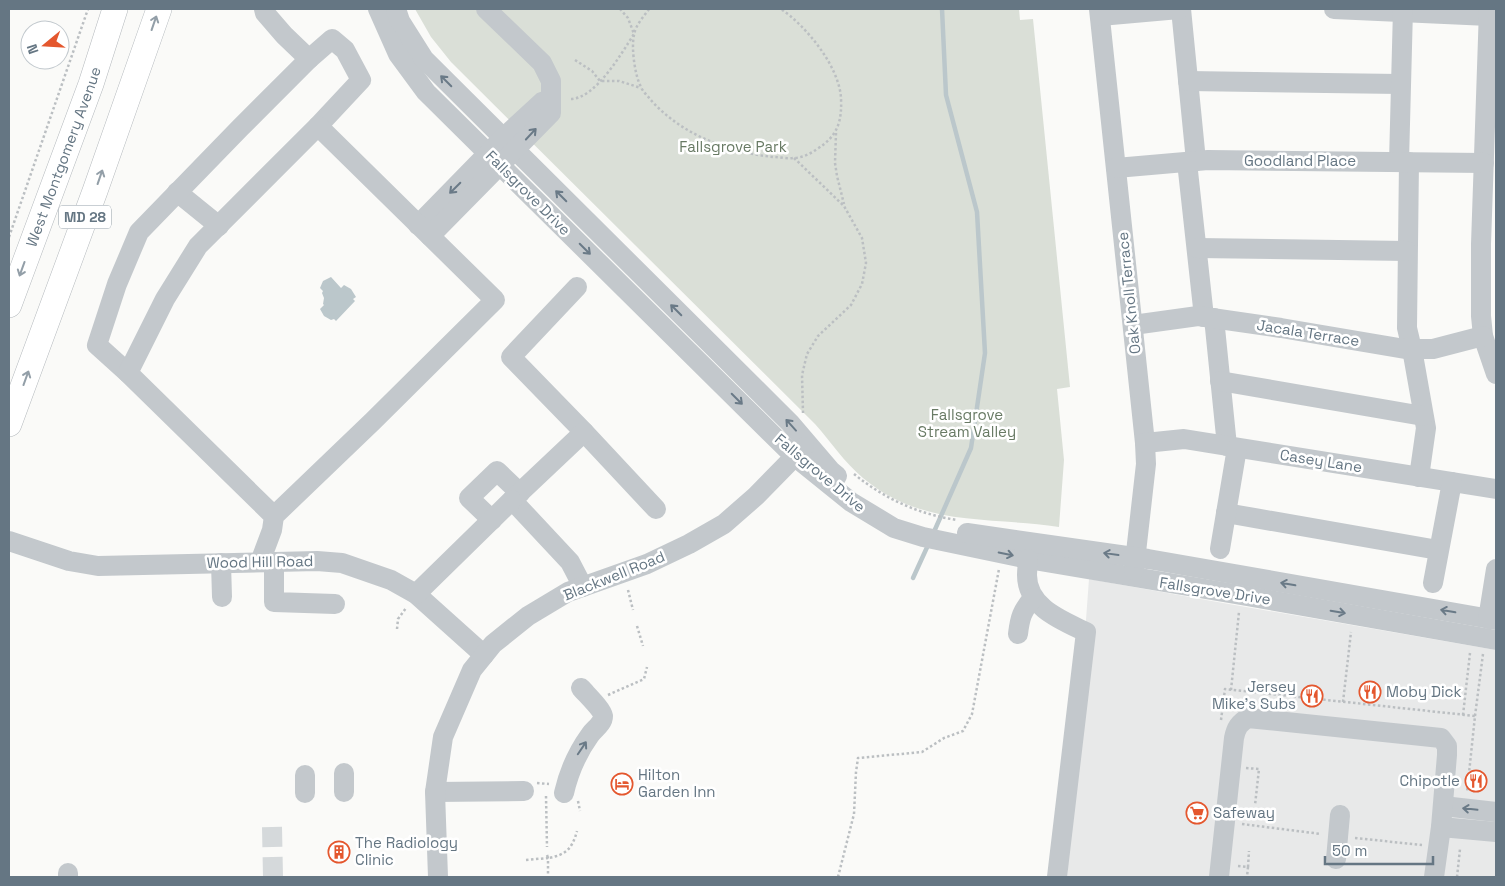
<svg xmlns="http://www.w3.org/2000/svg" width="1505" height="886" font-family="'Space Grotesk',sans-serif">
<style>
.built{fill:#e8e9e9}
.green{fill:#dadfd7}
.water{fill:#bbc7cb}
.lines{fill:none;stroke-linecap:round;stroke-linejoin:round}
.stream{stroke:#bbc7cb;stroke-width:4.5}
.minor-tunnel{stroke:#d5d9db;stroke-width:20;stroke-dasharray:20 10;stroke-linecap:butt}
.major-casing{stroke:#b5babe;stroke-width:26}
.path{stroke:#bbbfc2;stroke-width:2.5;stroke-dasharray:2.5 2.5;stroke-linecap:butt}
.minor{stroke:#c3c8cc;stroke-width:20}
.major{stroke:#fff;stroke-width:25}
.oneway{stroke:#939fa8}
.oneway2{stroke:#6a7a87}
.labels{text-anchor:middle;stroke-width:5;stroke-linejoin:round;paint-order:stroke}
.shield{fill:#fff;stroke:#939fa8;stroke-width:1}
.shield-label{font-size:14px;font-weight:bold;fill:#657683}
.park-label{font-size:15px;fill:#687a64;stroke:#fff}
.street-label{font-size:15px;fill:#657683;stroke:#fff}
.poi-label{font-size:15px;fill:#657683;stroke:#fff;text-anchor:start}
</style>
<rect width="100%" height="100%" fill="#fafaf8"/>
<polygon class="built" points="1089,579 1223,603 1496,650 1496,877 1067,877"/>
<path class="green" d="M415,9H1019L1020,20L1033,19L1070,387L1057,389L1064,460L1059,527C988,516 923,528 863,478C844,462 831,442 815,424L451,62L431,37Z"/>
<polygon class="water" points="331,277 341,288 344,285 351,289 356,297 353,299 355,301 336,321 334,319 331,320 324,316 320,309 324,305 323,304 324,298 322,293 323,291 320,288 323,281"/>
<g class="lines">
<g class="stream">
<polyline points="933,534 971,448 985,353 977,212 946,95 942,9"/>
<polyline points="913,578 929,543"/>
</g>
<polyline class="minor-tunnel" points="272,827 273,877"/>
<g class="major-casing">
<g id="major">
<path id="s1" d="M9,305L91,84L115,9"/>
<polyline points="9,424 95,191 159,9"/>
</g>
</g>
<g class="path">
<path d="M649,9C644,16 635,26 634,35C631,48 635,76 641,87C643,92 647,95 650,99C680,134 729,153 774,157C780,157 787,159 793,158C802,158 810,154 817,149C838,136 842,121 841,98C839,66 806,26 781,9"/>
<polyline points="575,60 592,71 600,81 619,81 641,88"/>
<path d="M571,99C596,98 621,54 634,34L628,18L620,9"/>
<polyline points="836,133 835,163 837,176 844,204"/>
<polyline points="794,158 844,206 862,238 866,263 862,284 851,305 818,336 807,354 802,375 803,413"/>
<polyline points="9,237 88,9"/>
<path d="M854,474C885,499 918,514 957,520"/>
<polyline points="628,590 633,610"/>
<polyline points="637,626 643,646"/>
<polyline points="397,629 398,619 406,608"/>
<polyline points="1231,690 1239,612"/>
<polyline points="608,695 644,679 647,667"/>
<polyline points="1343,702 1351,632"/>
<polyline points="1463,715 1470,653"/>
<polyline points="1475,716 1483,654"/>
<polyline points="1221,720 1225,689 1475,716 1467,792"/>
<polyline points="1246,768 1259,769 1255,805"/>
<polyline points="537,783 549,784"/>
<polyline points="546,796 547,847"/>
<polyline points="578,801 580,811"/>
<polyline points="1242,824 1321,834"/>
<polyline points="1355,838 1422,845"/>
<path d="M547,855L548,858C566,855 572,849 577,831"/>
<polyline points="526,860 548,858 548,877"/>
<polyline points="1238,866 1248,867 1247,877"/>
<polyline points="1248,867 1249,851"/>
<polyline points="838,877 854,814 856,772 858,758 922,752 944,738 963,731 972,714 999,569"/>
<polyline points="1457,877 1460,849"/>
</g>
<g class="minor">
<polyline points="264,9 265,13 284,35 309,59"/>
<polyline points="378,9 398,54 426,92 794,456 851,502 894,528 923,537 1028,559 1241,595 1496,640"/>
<polyline points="396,9 400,21 424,59 790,423 831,471 837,476"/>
<polyline points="1099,9 1145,443 1146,464 1134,570"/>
<polyline points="1181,9 1196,161"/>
<polyline points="1334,9 1489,16"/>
<polyline points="1489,9 1481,244 1481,316 1483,336 1496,374"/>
<polyline points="1100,16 1179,9"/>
<polyline points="1188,81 1400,84"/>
<polyline points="1187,162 1204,317"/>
<polyline points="1399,162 1403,9"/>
<polyline points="1409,162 1407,328 1412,349 1426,428 1419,477"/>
<polyline points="1116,168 1208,160 1484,163"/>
<polyline points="177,192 219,226"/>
<polyline points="418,225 503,138 542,102 551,99"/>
<polyline points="430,236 551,113 551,81 542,63 486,9"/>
<polyline points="1197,248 1407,251"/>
<polyline points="577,287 511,357 584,432 656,509"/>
<polyline points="1214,318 1227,446"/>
<polyline points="1133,325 1198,316 1281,328 1405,349 1433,349 1483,336"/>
<polyline points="128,373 97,345 117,284 139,232 240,128 309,59 332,39 345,50 361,80 318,126"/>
<polyline points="1220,381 1423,416"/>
<polyline points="1145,443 1184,439 1496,489"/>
<polyline points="1226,513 1438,550"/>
<polyline points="492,520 469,498 497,471 520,493"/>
<polyline points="967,533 1148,559 1496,620"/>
<polyline points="9,541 69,561 98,566 317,561 342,563 391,580 416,594 484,655"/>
<polyline points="1220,549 1237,448"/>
<path d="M1028,559C1028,564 1027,570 1027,575C1027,607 1061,620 1086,632L1057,877"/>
<polyline points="260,562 272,530 274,516 373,421 495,300 318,126 198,246 165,299 128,373 274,516"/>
<polyline points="274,562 274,602 335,604"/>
<polyline points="221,563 222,597"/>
<polyline points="1433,583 1452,482"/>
<polyline points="583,587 570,562 512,500 584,432"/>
<polyline points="416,594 512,500"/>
<polyline points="1488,619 1496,569"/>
<path d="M1018,634C1020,617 1022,611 1033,598"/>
<polyline points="305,775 305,793"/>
<polyline points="344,792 344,773"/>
<polyline points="435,792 524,791"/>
<path d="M564,793C569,771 577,753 590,735C594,729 603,724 603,716C602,709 586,694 581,688"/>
<polyline points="1443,806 1496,812"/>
<polyline points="1441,827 1496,832"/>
<polyline points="1336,859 1340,815"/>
<polyline points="68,873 68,877"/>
<polyline points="438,877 435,792 443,737 472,670 493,644 528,616 568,592 647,564 689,544 724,524 756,496 804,447"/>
<path d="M1219,877L1234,738C1236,728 1239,723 1248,718L1441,738L1447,746V755L1441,827L1434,877"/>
</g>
<use href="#major" class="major"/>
</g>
<defs><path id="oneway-shaft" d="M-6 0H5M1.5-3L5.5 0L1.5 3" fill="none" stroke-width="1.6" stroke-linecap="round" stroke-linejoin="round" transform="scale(1.25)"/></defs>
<g class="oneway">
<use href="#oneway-shaft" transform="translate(154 23) rotate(-71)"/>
<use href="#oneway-shaft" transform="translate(100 177) rotate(-71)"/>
<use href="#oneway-shaft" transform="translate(22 269) rotate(110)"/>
<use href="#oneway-shaft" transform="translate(26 378) rotate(-70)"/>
</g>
<g class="oneway2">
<use href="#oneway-shaft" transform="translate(446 81) rotate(-135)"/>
<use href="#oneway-shaft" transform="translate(531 134) rotate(-47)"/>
<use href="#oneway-shaft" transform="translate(455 188) rotate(135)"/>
<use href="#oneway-shaft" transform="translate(561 196) rotate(-135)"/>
<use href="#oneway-shaft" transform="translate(585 249) rotate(45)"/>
<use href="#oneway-shaft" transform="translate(676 310) rotate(-135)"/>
<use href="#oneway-shaft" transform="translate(737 399) rotate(45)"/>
<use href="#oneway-shaft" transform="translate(791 425) rotate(-132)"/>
<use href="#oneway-shaft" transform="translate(1006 554) rotate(12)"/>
<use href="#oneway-shaft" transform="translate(1111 554) rotate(-172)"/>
<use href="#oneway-shaft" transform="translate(1288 584) rotate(-170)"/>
<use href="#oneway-shaft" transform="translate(1448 611) rotate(-170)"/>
<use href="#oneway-shaft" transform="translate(1338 612) rotate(10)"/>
<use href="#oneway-shaft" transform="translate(582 748) rotate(-56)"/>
<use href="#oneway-shaft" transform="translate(1470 809) rotate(-174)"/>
</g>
<defs>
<g id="restaurant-ring" transform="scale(1.125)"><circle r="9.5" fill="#fff" stroke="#e4572e" stroke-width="1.5"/><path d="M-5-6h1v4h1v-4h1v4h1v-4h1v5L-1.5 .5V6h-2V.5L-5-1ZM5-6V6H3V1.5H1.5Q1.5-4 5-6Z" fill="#e4572e"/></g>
<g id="hotel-ring" transform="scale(1.125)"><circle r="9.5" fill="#fff" stroke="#e4572e" stroke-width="1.5"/><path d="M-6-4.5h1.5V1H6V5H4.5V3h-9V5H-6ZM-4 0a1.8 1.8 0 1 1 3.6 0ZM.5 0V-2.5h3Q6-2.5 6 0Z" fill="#e4572e"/></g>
<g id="supermarket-ring" transform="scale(1.125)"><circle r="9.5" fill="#fff" stroke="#e4572e" stroke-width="1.5"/><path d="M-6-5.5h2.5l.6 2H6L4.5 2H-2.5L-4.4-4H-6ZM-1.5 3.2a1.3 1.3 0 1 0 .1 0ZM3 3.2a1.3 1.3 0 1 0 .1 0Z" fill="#e4572e"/></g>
<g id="building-ring" transform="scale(1.125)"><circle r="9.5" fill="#fff" stroke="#e4572e" stroke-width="1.5"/><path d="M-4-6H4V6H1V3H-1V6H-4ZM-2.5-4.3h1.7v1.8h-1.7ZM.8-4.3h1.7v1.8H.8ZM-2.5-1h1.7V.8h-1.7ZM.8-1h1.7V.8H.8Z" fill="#e4572e"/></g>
</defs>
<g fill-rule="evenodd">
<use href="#restaurant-ring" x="1370" y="692"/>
<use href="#restaurant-ring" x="1312" y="696"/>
<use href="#restaurant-ring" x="1476" y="781"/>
<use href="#hotel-ring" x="622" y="784"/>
<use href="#supermarket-ring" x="1197" y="813"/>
<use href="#building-ring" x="339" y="852"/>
</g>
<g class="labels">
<rect class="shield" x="59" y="205.5" width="52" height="23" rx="4"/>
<g class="shield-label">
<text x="85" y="222">MD 28</text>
</g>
<g class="park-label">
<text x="733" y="152">Fallsgrove Park</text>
<text x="967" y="420">Fallsgrove<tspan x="967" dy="17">Stream Valley</tspan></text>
</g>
<g class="street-label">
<text dy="5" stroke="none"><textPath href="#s1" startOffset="158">West Montgomery Avenue</textPath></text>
<text x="1300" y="166">Goodland Place</text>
<text transform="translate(528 193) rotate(45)" y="5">Fallsgrove Drive</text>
<text transform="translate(1129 293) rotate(-96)" y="5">Oak Knoll Terrace</text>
<text transform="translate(1308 333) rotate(9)" y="5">Jacala Terrace</text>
<text transform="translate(1321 461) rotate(9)" y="5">Casey Lane</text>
<text transform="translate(820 473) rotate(40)" y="5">Fallsgrove Drive</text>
<text transform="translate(260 562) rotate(-1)" y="5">Wood Hill Road</text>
<text transform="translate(614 576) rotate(-22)" y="5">Blackwell Road</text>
<text transform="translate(1215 591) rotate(9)" y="5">Fallsgrove Drive</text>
</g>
<g class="poi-label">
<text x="1296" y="692" text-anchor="end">Jersey<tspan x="1296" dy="17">Mike's Subs</tspan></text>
<text x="1386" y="697">Moby Dick</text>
<text x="638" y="780">Hilton<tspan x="638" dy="17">Garden Inn</tspan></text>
<text x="1460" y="786" text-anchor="end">Chipotle</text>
<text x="1213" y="818">Safeway</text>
<text x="355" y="848">The Radiology<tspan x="355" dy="17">Clinic</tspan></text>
</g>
</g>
<rect width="1505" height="886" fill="none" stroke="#657683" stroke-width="20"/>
<g transform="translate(45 45) rotate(252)"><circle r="24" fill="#ffffff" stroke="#c1c8cd"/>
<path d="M0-4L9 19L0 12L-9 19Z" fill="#e4572e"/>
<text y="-8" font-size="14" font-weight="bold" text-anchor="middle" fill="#657683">N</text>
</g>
<path d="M1325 856v8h108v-8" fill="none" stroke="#657683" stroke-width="2.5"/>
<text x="1332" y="856" font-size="15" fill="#657683" stroke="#ffffff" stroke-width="4" paint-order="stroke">50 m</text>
</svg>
